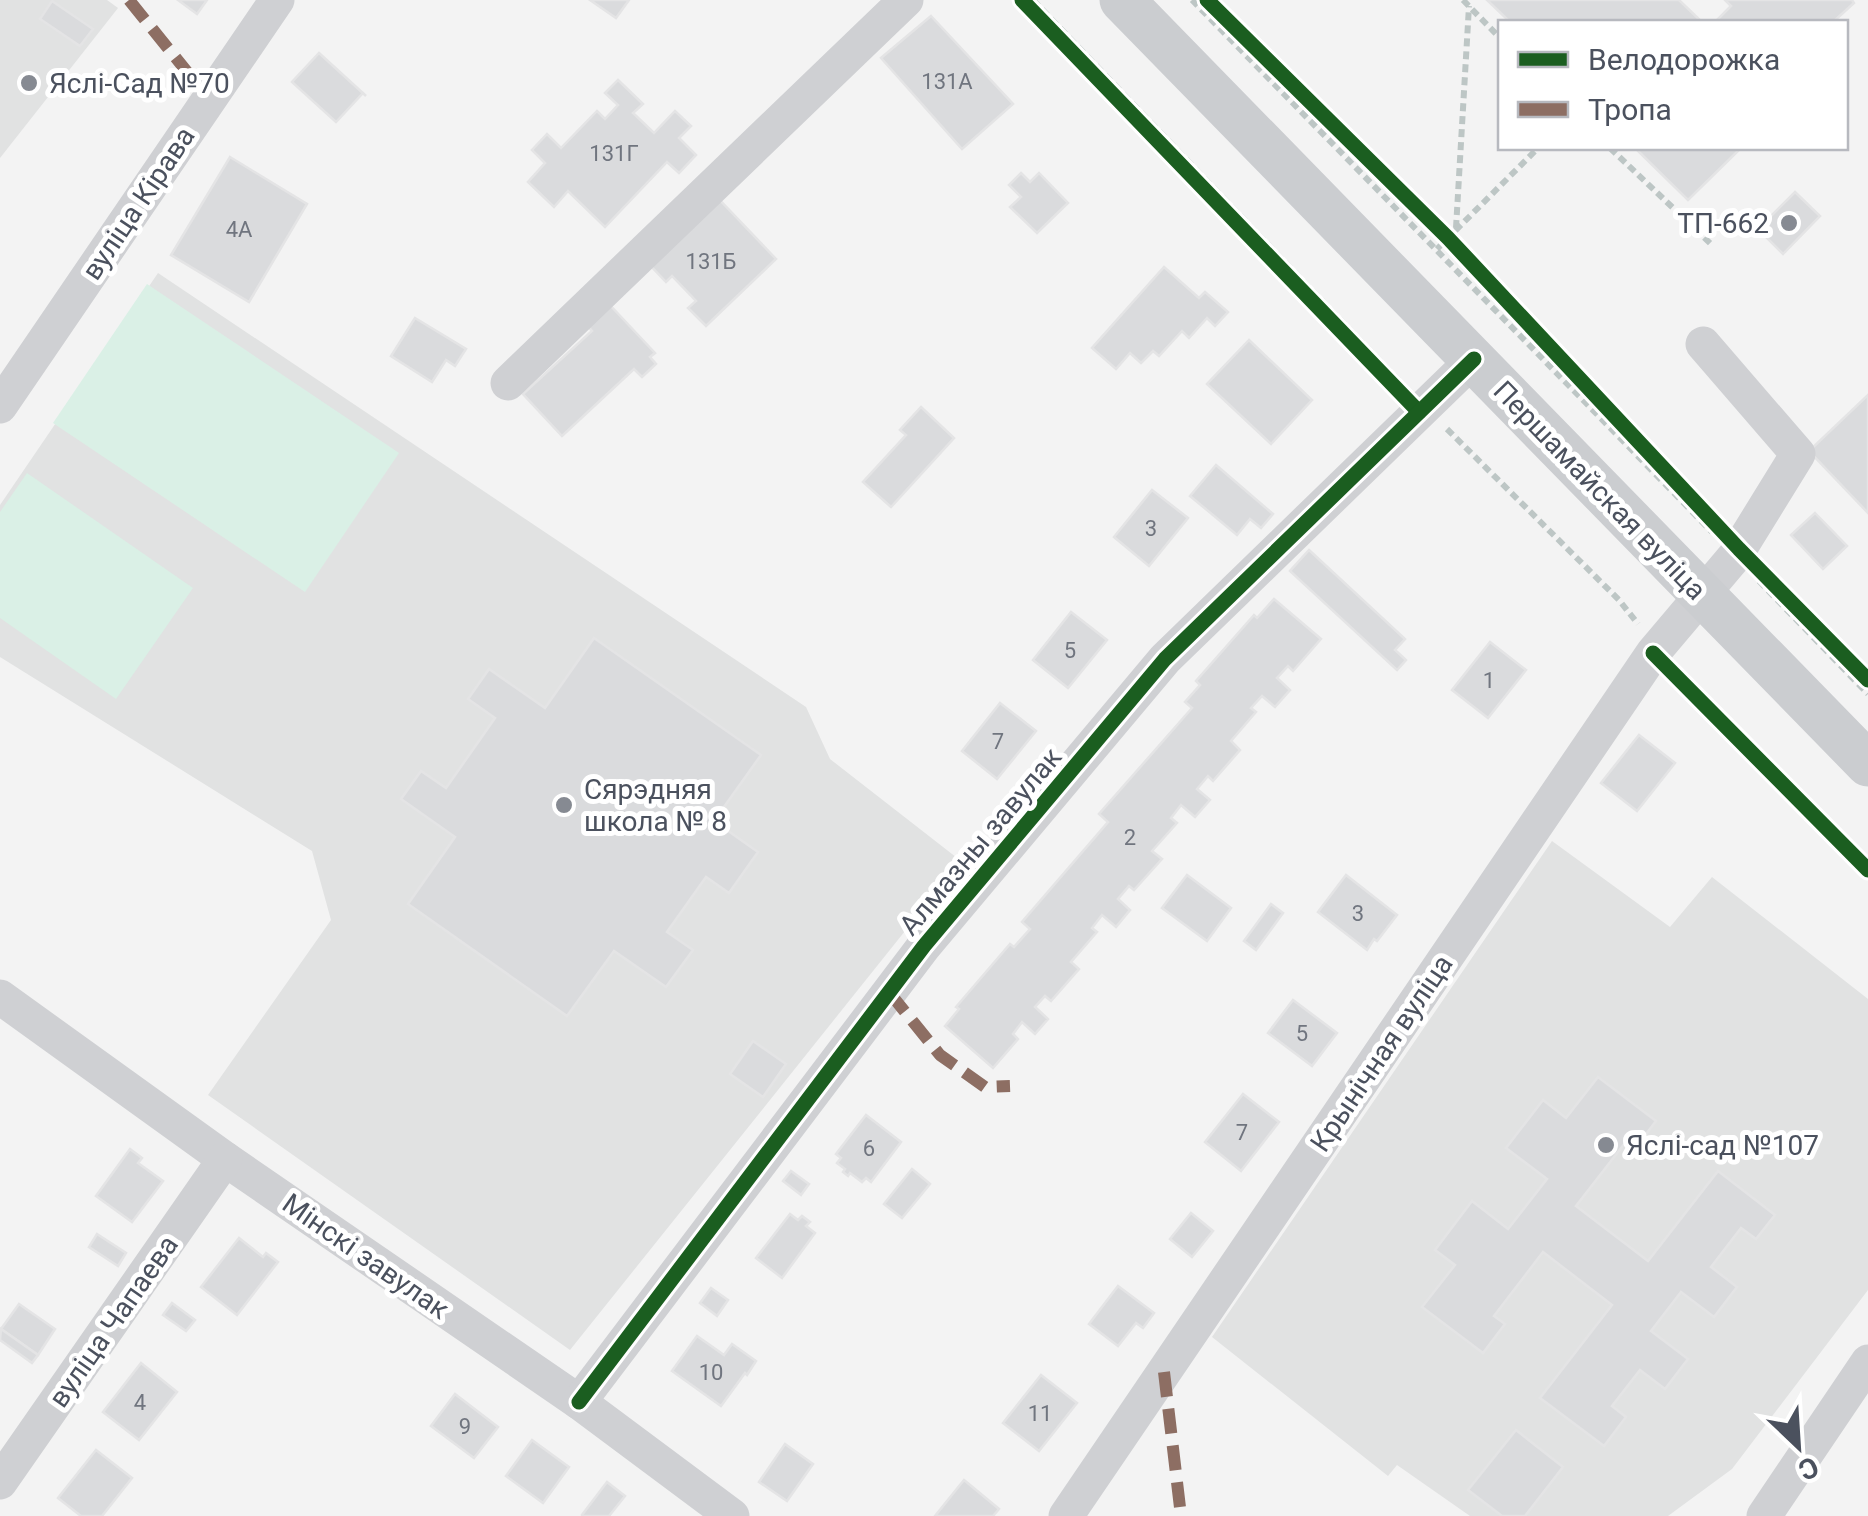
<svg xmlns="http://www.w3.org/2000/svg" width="1868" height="1516" font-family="Roboto,sans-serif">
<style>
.education{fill:#e1e2e2}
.green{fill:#daf0e6}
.building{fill:#dadbdd;stroke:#e4e4e5;stroke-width:2.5}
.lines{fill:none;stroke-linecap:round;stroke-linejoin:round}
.path{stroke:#bdc6c5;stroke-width:6;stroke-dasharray:8 5;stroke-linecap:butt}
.minor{stroke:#cfd0d3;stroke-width:35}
.major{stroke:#cbcdd0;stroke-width:45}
.quiet{stroke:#8d6e63;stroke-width:12;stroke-dasharray:25 12;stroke-linecap:butt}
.cycleway-casing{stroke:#fff;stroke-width:21}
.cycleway{stroke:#1b5e20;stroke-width:15}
.poi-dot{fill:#868a92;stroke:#fff;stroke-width:4}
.labels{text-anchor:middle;stroke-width:10;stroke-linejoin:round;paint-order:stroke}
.number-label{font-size:22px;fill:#70757f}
.poi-label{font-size:28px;fill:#4b515e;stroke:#fff;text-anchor:start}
.street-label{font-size:28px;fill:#4b515e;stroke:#fff}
</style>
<rect width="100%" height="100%" fill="#f3f3f3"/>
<g class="education">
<polygon points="0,0 107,0 118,8 0,158"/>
<polygon points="158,273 806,707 830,759 961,861 570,1350 208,1095 331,920 312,851 0,657 0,505"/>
<polygon points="1552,841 1670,927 1712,877 1868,999 1868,1290 1732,1469 1668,1516 1470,1516 1397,1465 1388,1476 1212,1337"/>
</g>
<g class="green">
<polygon points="147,284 399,453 305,592 53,423"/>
<polygon points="27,473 193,588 116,699 0,618 0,512"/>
</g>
<g class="building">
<polygon points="178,0 207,0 197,14"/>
<polygon points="590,0 629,0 616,18"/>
<polygon points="1487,0 1679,0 1702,22 1510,22"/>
<polygon points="1725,0 1852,0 1854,3 1833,22 1715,22 1731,6"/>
<polygon points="52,1 93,29 80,46 40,19"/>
<polygon points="931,16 1013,104 962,149 881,58"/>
<polygon points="319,53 366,96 363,93 336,122 292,82"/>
<polygon points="618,80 643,104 633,113 654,133 675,111 691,126 679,138 696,155 679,173 667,162 605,227 568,191 554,207 528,182 545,163 532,150 547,134 561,148 597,111 605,119 618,105 605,93"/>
<polygon points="1635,148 1741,148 1688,200"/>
<polygon points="230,157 307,204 249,302 171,255"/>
<polygon points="1021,173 1030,182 1039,173 1068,203 1037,233 1010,207 1021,197 1009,185"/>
<polygon points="1795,192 1820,216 1783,254 1758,229"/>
<polygon points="716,196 776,259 706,326 688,308 696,301 672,276 666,282 647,262"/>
<polygon points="1164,267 1199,298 1205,292 1228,312 1215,326 1207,318 1189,338 1182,331 1159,356 1153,351 1141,363 1130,353 1116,369 1092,348"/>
<polygon points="608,303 655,353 650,357 656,364 642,377 634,369 562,436 523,394 592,331 586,324"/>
<polygon points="415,318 466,349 455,366 446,360 432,382 391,356"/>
<polygon points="1249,340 1312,400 1271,444 1207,384"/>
<polygon points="1868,395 1868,513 1809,451"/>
<polygon points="921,407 954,438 891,507 863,482 906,435 900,430"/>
<polygon points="1216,465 1273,514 1261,528 1250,519 1237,535 1190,496"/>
<polygon points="1152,490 1188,518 1149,566 1114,537"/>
<polygon points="1815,513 1847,546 1823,569 1791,535"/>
<polygon points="1309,550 1405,639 1395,650 1406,660 1397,670 1290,571"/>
<polygon points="1274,599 1321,639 1293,671 1288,666 1277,678 1290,690 1275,707 1262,696 1251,708 1256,712 1231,741 1240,750 1213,781 1208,776 1197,789 1210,800 1195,817 1181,805 1171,818 1177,823 1152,851 1162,859 1134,890 1129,886 1118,899 1130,910 1116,927 1102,915 1092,928 1097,932 1071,962 1079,969 1051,1001 1045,996 1035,1007 1048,1019 1035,1034 1022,1022 1013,1034 1018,1039 993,1068 945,1026 959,1009 956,1007 1010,944 1014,947 1030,929 1022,922 1108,822 1099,814 1192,708 1185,702 1200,685 1196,681 1254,615 1257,618"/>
<polygon points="1071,612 1107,640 1068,688 1033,660"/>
<polygon points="594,638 761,755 714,821 758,852 729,893 706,877 667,932 693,950 666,987 614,951 567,1016 408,904 455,837 401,799 421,771 446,788 495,718 468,699 489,669 545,708"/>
<polygon points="1490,642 1526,670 1488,718 1452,690"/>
<polygon points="1000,703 1036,731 997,779 962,751"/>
<polygon points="1639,735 1675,763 1637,811 1601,783"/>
<polygon points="1187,875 1231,908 1207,941 1162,908"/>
<polygon points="1346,875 1397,915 1377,941 1374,939 1367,950 1318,912"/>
<polygon points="1271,904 1283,913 1256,950 1244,941"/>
<polygon points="1293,1000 1337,1033 1312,1066 1268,1033"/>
<polygon points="753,1041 786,1064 763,1097 730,1074"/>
<polygon points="1598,1077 1656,1121 1634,1150 1625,1143 1576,1206 1648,1261 1718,1171 1775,1215 1756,1239 1741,1228 1711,1267 1737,1287 1714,1317 1681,1292 1651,1331 1688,1359 1665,1389 1640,1370 1612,1406 1626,1417 1604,1446 1540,1398 1612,1305 1543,1252 1494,1316 1505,1324 1483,1353 1422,1307 1455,1265 1435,1250 1472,1201 1508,1229 1547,1179 1506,1148 1543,1100 1566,1118"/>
<polygon points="1243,1094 1279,1122 1241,1171 1205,1142"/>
<polygon points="866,1115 901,1142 871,1182 866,1178 862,1182 850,1173 848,1176 843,1172 845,1169 837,1163 841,1158 836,1154"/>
<polygon points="130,1149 142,1158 138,1163 163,1181 132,1222 96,1196"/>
<polygon points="912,1169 930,1184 902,1218 884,1204"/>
<polygon points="791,1171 809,1184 801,1195 783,1181"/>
<polygon points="1191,1213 1213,1231 1192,1257 1170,1239"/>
<polygon points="790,1214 798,1220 802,1216 810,1222 806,1226 815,1233 782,1278 756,1258"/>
<polygon points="97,1234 126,1253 118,1266 89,1247"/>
<polygon points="239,1238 263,1257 266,1253 278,1262 237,1315 201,1287"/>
<polygon points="1118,1286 1154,1313 1143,1328 1136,1323 1118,1346 1089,1324"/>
<polygon points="711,1288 728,1300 717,1316 700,1303"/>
<polygon points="172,1303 195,1320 186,1331 163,1315"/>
<polygon points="19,1304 55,1329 38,1355 1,1329"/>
<polygon points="1,1329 38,1355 32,1363 0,1340"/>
<polygon points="697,1336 724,1355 732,1344 756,1361 747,1375 745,1373 721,1406 672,1371"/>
<polygon points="141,1363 177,1392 139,1440 103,1412"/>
<polygon points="1041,1375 1077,1403 1039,1451 1003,1423"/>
<polygon points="455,1394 498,1427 474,1458 431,1426"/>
<polygon points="1516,1430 1563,1467 1525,1516 1502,1516 1468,1490"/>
<polygon points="532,1440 569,1467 543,1503 506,1476"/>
<polygon points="785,1444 813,1464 787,1501 759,1482"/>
<polygon points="96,1450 132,1478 102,1516 81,1516 58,1498"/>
<polygon points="964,1480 999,1509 993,1516 935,1516"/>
<polygon points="607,1482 625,1496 609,1516 583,1516 582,1515"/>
</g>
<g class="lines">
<g class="path">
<polyline points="1033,0 1403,385"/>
<polyline points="1192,0 1712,532"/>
<polyline points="1463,0 1500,38"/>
<polyline points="1610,148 1711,244"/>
<polyline points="1456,228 1469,6"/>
<polyline points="1437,249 1538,148"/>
<polyline points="1447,429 1619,600 1638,624"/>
<polyline points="1759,581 1868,694"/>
<polyline points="1679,671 1868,862"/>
</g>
<g class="minor">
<polyline points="508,383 906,0"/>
<polyline points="0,406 277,0"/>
<polyline points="0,997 225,1159 579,1402 732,1516"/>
<polyline points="579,1402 924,946 1165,659 1474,359"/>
<polyline points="0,1482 225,1159"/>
<polyline points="1066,1516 1653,653 1735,556 1798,454 1703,344"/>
<polyline points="1764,1516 1868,1362"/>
</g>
<polyline class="major" points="1122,0 1868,764"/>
<g class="quiet">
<polyline points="129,0 188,73"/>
<polyline points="889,992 940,1055 985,1087 1010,1086"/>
<polyline points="1164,1372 1181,1516"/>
</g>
<g class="cycleway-casing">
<g id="cycleway">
<polyline points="1022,0 1419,412"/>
<polyline points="1207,0 1448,238 1739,549 1868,680"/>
<polyline points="1653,653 1868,870"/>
<polyline points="579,1402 924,946 1165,659 1474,359"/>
</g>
</g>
<use href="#cycleway" class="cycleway"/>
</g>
<g class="poi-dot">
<circle cx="29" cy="83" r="10"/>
<circle cx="1789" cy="223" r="10"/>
<circle cx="564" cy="805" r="10"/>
<circle cx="1606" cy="1145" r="10"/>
</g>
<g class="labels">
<g class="number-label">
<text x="947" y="89">131А</text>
<text x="614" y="161">131Г</text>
<text x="239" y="237">4А</text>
<text x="711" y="269">131Б</text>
<text x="1151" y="536">3</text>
<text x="1070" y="658">5</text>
<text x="1489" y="688">1</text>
<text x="998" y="749">7</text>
<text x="1130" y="845">2</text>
<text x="1358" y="921">3</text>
<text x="1302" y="1041">5</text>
<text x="1242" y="1140">7</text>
<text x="869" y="1156">6</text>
<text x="711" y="1380">10</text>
<text x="140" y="1410">4</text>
<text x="1040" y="1421">11</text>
<text x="465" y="1434">9</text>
</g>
<g class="poi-label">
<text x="49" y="93">Яслі-Сад №70</text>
<text x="1769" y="233" text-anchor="end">ТП-662</text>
<text x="584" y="799">Сярэдняя<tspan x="584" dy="32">школа № 8</tspan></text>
<text x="1626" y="1155">Яслі-сад №107</text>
</g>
<g class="street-label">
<text transform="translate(138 203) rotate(-56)" y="10">вуліца Кірава</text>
<text transform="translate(1600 490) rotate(46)" y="10">Першамайская вуліца</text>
<text transform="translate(980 841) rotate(-50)" y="10">Алмазны завулак</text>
<text transform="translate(1381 1053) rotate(-56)" y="10">Крынічная вуліца</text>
<text transform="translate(366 1256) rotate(35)" y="10">Мінскі завулак</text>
<text transform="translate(113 1321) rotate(-55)" y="10">вуліца Чапаева</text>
</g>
</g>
<rect x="1498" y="20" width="350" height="130" fill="#ffffff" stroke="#b7b9bf" stroke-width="2.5"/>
<rect x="1518" y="52" width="50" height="15" fill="#1b5e20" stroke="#b7b9bf" stroke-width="2.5"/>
<text x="1588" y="70" font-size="30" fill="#4b515e">Велодорожка</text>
<rect x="1518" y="102" width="50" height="15" fill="#8d6e63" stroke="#b7b9bf" stroke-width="2.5"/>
<text x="1588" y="120" font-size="30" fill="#4b515e">Тропа</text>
<g transform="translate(1798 1446) rotate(155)" stroke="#ffffff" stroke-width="8" paint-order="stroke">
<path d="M0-8L18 38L0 25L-18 38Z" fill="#4b515e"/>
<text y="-15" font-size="28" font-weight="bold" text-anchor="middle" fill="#4b515e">С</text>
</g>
</svg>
